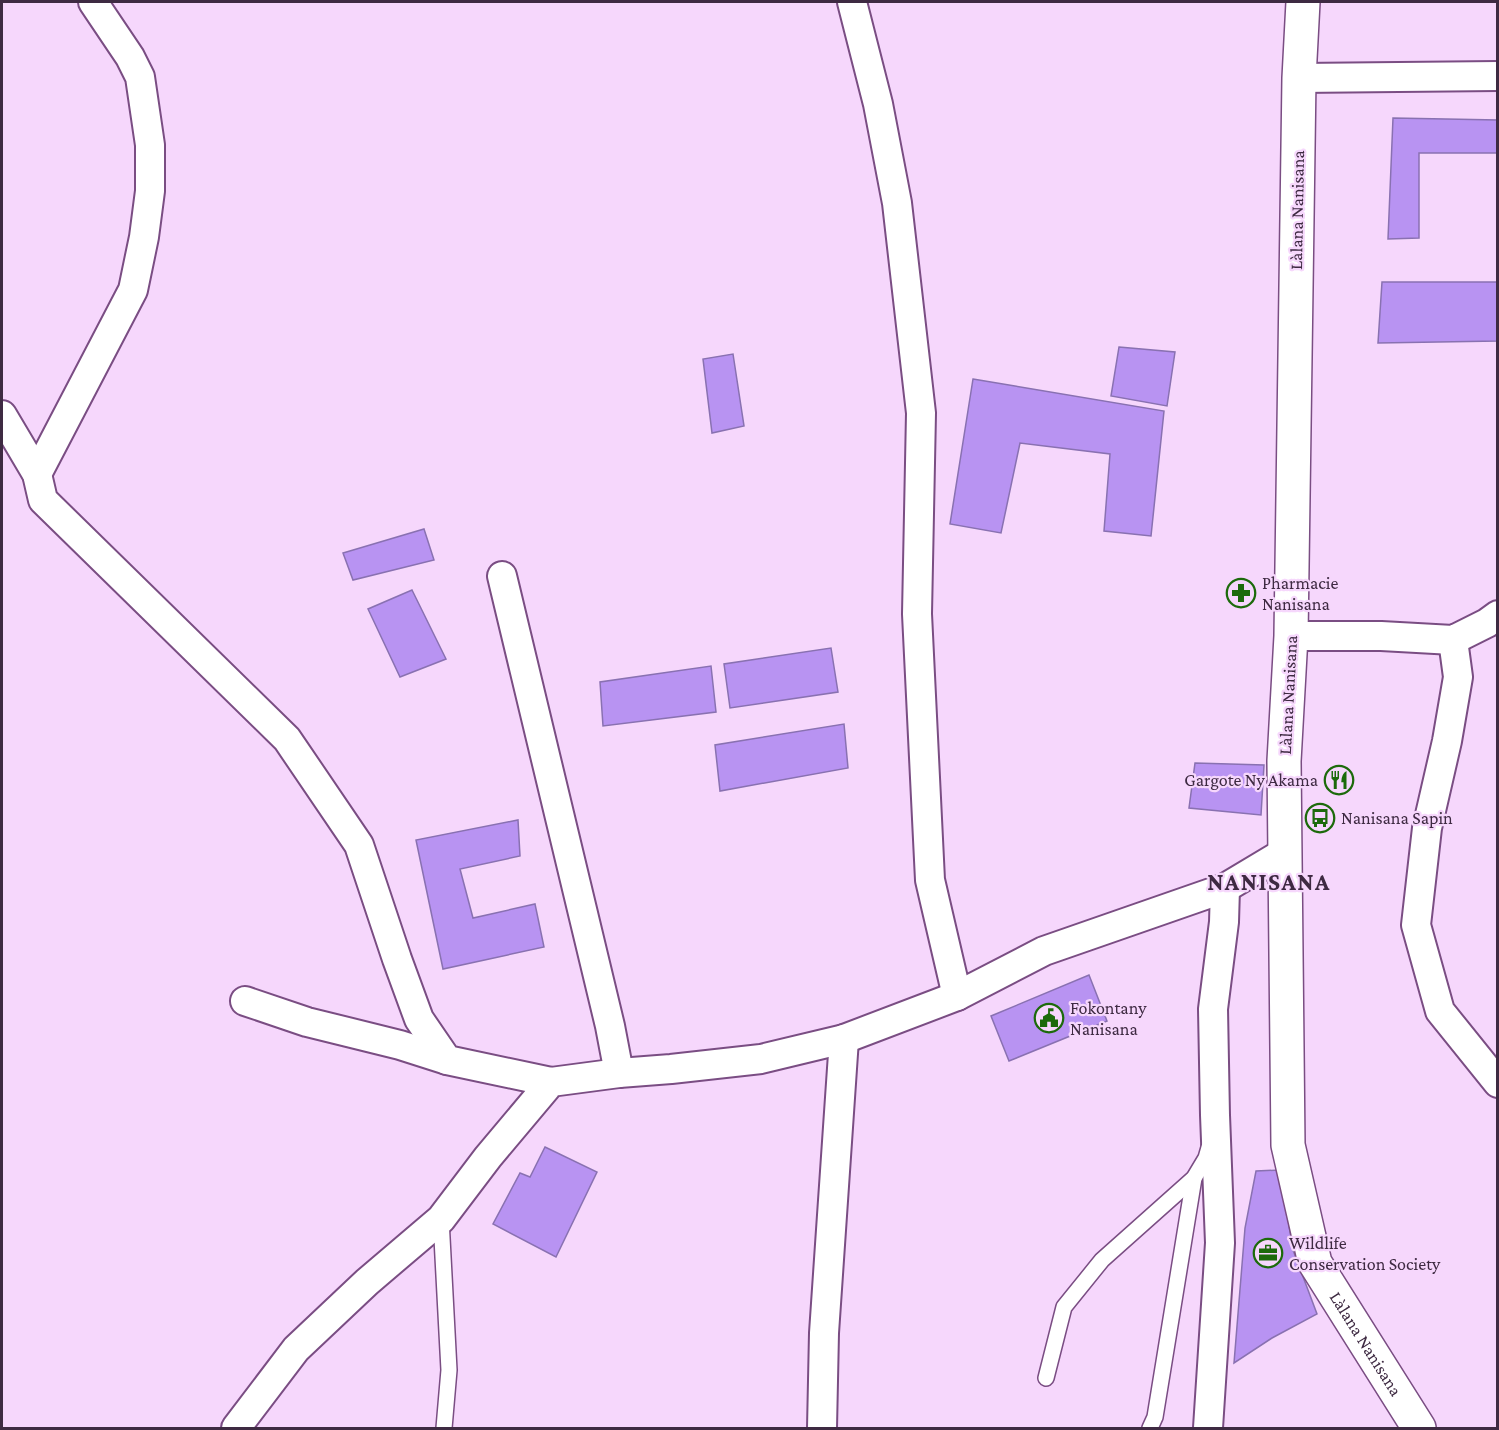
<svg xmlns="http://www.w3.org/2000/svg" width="1499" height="1430" font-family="'Crimson Pro',serif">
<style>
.building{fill:#b893f2;stroke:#8971b1;stroke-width:1.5}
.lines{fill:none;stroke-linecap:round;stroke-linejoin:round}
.service-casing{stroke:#7a4d83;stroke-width:18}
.minor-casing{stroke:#7a4d83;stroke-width:32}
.tertiary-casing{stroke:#7a4d83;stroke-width:36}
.service{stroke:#fff;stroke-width:15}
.minor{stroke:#fff;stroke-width:28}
.tertiary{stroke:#fff;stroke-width:33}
.labels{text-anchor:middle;stroke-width:4.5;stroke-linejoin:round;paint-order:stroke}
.street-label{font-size:18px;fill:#3e2a42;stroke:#f6d7fc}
.poi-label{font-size:18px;fill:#3e2a42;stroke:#f6d7fc;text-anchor:start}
.district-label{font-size:24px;font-weight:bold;letter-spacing:1.5px;fill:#3e2a42;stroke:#f6d7fc}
</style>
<rect width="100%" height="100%" fill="#f6d7fc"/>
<g class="building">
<polygon points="1393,118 1498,120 1498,153 1419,153 1419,238 1388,239"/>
<polygon points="1382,282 1498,282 1498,341 1378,343"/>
<polygon points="1119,347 1175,352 1167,406 1111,396"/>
<polygon points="733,354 744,426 712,433 703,359"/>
<polygon points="973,379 1164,411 1151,536 1104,531 1110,454 1020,443 1001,533 950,524"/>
<polygon points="424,529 434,560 353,580 343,553"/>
<polygon points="412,590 446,659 400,677 368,609"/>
<polygon points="831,648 838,692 730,708 724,664"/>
<polygon points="711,666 716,712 603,726 600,682"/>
<polygon points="844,724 848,768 720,791 715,745"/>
<polygon points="1195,763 1264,765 1261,815 1189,808"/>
<polygon points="518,820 520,856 460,869 473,918 535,904 544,947 443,969 416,840"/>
<polygon points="1089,975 1107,1021 1009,1061 991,1016"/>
<polygon points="545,1147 597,1172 556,1257 493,1224 520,1173 530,1177"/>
<polygon points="1280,1170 1293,1250 1317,1314 1272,1338 1234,1363 1245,1228 1256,1171"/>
</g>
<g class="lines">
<g class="service-casing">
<g id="service">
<polyline points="441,1219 449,1370 444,1428"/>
<polyline points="1046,1378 1064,1307 1102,1260 1194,1178 1206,1158 1210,1144"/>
<polyline points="1150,1428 1155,1417 1194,1178"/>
</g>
</g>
<g class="minor-casing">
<g id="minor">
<polyline points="852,2 878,104 897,203 921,413 917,614 930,880 957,996"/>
<polyline points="1299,78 1498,76"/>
<polyline points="2,415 37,474 43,500 287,739 359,845 397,959 419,1019 447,1060 551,1082"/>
<polyline points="37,474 133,290 144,237 150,191 150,145 140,77 130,57 93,2"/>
<polyline points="502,576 610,1026 619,1073"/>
<polyline points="1291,636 1381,636 1453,640 1487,623 1498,615"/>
<polyline points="1453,640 1458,677 1447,741 1427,828 1416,925 1440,1011 1498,1083"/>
<polyline points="245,1001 307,1022 400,1045 447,1060"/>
<polyline points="236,1428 296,1349 367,1282 441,1219 488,1157 551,1082 619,1073 671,1069 761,1059 844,1039 957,996 1044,951 1225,888 1285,852"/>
<polyline points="822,1428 824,1333 844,1039"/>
<polyline points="1208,1428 1220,1243 1215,1115 1213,1009 1224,922 1225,888"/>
</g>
</g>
<g class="tertiary-casing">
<g id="tertiary">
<path id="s1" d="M1303,2L1299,78L1291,636L1284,761L1288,1145L1315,1263L1419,1428"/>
</g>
</g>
<use href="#service" class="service"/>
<use href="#minor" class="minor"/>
<use href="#tertiary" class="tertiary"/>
</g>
<defs>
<g id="pharmacy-ring" transform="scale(1.5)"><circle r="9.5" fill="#f6d7fc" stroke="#1c6a0b" stroke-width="1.5"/><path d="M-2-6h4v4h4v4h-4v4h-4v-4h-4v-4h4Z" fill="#1c6a0b"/></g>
<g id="restaurant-ring" transform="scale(1.5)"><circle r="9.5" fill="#f6d7fc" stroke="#1c6a0b" stroke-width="1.5"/><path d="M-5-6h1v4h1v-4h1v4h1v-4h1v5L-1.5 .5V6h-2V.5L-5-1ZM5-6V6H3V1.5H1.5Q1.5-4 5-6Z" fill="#1c6a0b"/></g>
<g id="bus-ring" transform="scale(1.5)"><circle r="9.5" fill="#f6d7fc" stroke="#1c6a0b" stroke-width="1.5"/><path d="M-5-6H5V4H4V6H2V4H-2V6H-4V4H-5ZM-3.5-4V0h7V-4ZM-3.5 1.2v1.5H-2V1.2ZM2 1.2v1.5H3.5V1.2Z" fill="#1c6a0b"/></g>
<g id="civic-ring" transform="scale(1.5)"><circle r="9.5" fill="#f6d7fc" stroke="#1c6a0b" stroke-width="1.5"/><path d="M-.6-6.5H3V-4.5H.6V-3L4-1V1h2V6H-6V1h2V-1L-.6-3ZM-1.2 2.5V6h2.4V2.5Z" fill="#1c6a0b"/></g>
<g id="office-ring" transform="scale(1.5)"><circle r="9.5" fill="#f6d7fc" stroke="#1c6a0b" stroke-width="1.5"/><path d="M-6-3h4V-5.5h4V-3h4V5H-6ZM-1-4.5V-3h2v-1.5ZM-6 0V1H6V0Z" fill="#1c6a0b"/></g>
</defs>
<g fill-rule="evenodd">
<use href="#pharmacy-ring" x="1241" y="593"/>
<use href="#restaurant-ring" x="1339" y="780"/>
<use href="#bus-ring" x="1320" y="818"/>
<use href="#civic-ring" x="1049" y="1018"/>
<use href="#office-ring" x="1268" y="1253"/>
</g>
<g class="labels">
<g class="street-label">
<text transform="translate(1297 210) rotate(-89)" y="6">Làlana Nanisana</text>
<text transform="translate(1288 695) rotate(-87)" y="6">Làlana Nanisana</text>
<text dy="6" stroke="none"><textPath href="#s1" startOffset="1360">Làlana Nanisana</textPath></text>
</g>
<g class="poi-label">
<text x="1262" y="589">Pharmacie<tspan x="1262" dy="21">Nanisana</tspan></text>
<text x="1318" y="786" text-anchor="end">Gargote Ny Akama</text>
<text x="1341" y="824">Nanisana Sapin</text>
<text x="1070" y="1014">Fokontany<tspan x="1070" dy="21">Nanisana</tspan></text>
<text x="1289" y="1249">Wildlife<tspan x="1289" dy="21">Conservation Society</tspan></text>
</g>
<g class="district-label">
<text x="1269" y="890">NANISANA</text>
</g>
</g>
<rect width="1499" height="1430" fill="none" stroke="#3e2a42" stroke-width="6"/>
</svg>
